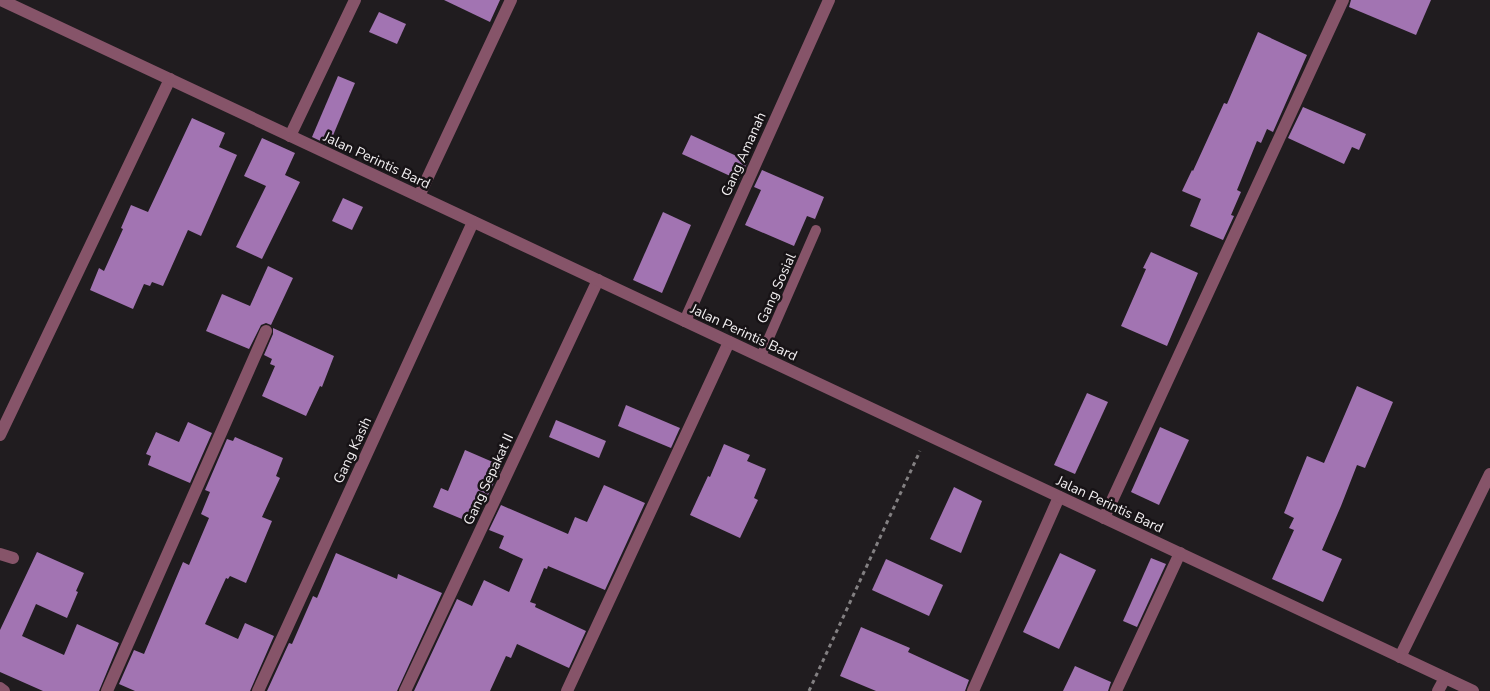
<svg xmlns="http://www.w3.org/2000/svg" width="1490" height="691" font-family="'Nunito Sans',sans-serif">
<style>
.building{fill:#a274b2}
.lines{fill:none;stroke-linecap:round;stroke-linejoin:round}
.path{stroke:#838082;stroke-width:3;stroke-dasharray:4 4;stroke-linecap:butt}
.service{stroke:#865469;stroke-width:10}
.minor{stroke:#865469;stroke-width:12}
.tertiary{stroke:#865469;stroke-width:12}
.labels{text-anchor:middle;stroke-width:5;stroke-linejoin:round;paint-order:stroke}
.street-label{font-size:14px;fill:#f2eff1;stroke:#171316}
</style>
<rect width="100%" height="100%" fill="#201c1f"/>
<g class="building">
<polygon points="444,0 500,0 490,22"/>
<polygon points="1351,0 1431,0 1416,35 1349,7"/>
<polygon points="379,12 406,24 397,44 369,32"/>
<polygon points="1258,32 1307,55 1273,132 1267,129 1261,143 1257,141 1237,190 1241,192 1231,215 1234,216 1223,240 1190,226 1201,199 1182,191 1192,170 1193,171 1224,103 1227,104"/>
<polygon points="338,76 355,83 329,145 312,137"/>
<polygon points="1303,107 1366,134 1359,150 1352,147 1344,164 1288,138"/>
<polygon points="192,118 225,133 219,147 237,155 201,236 188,230 163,286 152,282 150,286 144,284 133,309 90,290 99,268 104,271 123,229 121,228 131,205 148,212"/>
<polygon points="691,135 743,159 742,161 747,163 739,180 682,154"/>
<polygon points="262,138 295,153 285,175 300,182 262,259 236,247 266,186 244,176"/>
<polygon points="762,170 824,197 815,219 807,216 794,246 745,225 761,190 754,187"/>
<polygon points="343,198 363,207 352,230 332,221"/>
<polygon points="663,212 691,225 662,293 633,280"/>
<polygon points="1151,252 1198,273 1167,346 1121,326 1146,269 1143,268"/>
<polygon points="268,266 293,278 271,325 266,323 261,325 249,349 206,331 222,294 250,306"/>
<polygon points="273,328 334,356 322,387 320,386 306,416 262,396 275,366 270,364 272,359 264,355 273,334"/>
<polygon points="1357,386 1393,402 1365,468 1357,465 1341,506 1322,550 1342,559 1323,602 1272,579 1294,530 1289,528 1294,518 1284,513 1307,456 1324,463"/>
<polygon points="1087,393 1108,402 1075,474 1054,465"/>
<polygon points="626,405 680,428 671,448 618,426"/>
<polygon points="556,420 606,441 599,458 549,437"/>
<polygon points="188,422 212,433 190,483 148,465 151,456 146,454 156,432 179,442"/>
<polygon points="1160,427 1189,440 1159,505 1131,492"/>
<polygon points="235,437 283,458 276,476 280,478 262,517 272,521 246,583 230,576 228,579 226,578 205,624 238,639 245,623 274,636 250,691 135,691 119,684 134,650 144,654 183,562 189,565 209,518 201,514 210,492 205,490 227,439 233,441"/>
<polygon points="724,444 750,455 747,461 766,469 754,498 758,500 740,538 690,515 708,476 710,477"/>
<polygon points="465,450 502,466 474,524 433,507 441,488 448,491"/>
<polygon points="604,485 645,503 605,590 548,566 547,569 544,568 530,602 536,604 535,607 586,631 569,668 517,644 511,658 506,656 490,691 414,691 457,599 472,606 484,580 509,592 523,559 499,548 504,536 489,530 501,505 568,534 575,517 587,522"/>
<polygon points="954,487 982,501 961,553 930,539"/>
<polygon points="37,552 84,573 76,591 78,592 67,618 36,604 22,636 64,655 77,624 119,643 99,691 43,691 0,672 0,630"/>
<polygon points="336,553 397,579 398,574 442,593 397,691 267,691 289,643 292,644 313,596 317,598"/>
<polygon points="1060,553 1096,570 1059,649 1023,632"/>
<polygon points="1151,558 1166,564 1137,627 1123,621"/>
<polygon points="886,559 943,585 929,616 872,590"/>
<polygon points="861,627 910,648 908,652 969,680 965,691 876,691 840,676"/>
<polygon points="1075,666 1111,682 1108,691 1063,691"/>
</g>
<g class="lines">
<polyline class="path" points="809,691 920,451"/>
<polyline class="service" points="761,356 816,230"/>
<g class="minor">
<polyline points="290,136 355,0"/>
<polyline points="419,196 511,0"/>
<polyline points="685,321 829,0"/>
<polyline points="0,435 170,79"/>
<polyline points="1104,518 1343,0"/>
<polyline points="0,554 13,558"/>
<polyline points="1400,657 1490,474"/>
<polyline points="0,688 4,691"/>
<polyline points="107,691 266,331"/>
<polyline points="258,691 473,222"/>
<polyline points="405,691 598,280"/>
<polyline points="567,691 729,342"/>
<polyline points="973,691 1059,497"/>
<polyline points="1116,691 1180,553"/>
<polyline points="1438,691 1445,678"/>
</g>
<polyline class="tertiary" points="1,0 1473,691"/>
</g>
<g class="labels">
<g class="street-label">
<text transform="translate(743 154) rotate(-66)" y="5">Gang Amanah</text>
<text transform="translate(377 160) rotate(25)" y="5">Jalan Perintis Bard</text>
<text transform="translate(776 288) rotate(-66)" y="5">Gang Sosial</text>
<text transform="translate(744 332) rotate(25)" y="5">Jalan Perintis Bard</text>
<text transform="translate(352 450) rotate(-65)" y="5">Gang Kasih</text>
<text transform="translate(488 479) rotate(-65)" y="5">Gang Sepakat II</text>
<text transform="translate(1110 504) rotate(25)" y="5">Jalan Perintis Bard</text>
</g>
</g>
</svg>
